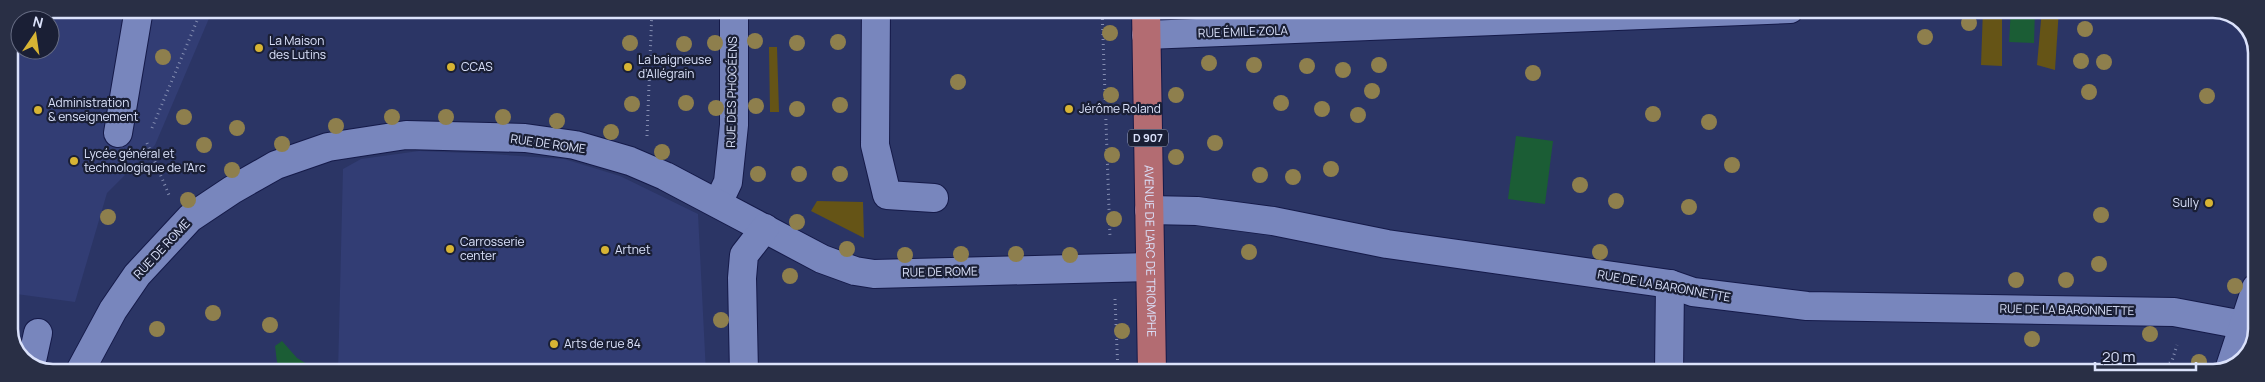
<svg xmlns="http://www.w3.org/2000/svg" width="2265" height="382" font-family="Manrope,sans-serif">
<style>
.built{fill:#323d74}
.green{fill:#655416}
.water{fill:#1b5d35}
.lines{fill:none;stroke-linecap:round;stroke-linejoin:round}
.minor-casing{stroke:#151a49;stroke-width:30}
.major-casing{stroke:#151a49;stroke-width:30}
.path{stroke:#848db1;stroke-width:3;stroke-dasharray:1 4;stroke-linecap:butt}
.minor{stroke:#7886bd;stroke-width:28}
.major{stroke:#b36c72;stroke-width:28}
.tree{fill:#8e7f4d}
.poi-dot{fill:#d7b434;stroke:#1a1f35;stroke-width:2}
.labels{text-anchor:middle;stroke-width:4.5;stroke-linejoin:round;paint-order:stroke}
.shield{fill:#1a1f35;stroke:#a1a8c0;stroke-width:1}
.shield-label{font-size:11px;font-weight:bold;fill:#dbe2fb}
.street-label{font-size:12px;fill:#dbe2fb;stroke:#1a1f35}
.poi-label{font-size:12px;fill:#dbe2fb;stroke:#1a1f35;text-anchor:start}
.rim{fill:none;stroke:#dbe2fb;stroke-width:2.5}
</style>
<rect width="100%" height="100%" fill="#2b3565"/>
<g class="built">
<polygon points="52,9 213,9 155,145 107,193 75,302 9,293 9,52 20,25 20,50 50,50 50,20 25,20"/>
<polygon points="419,151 491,154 564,159 620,176 698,214 706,373 338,373 343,169 361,159"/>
</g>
<g class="green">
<polygon points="1983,9 2002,9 2002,66 1981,65"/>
<polygon points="2042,9 2059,9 2055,70 2037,65"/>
<polygon points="769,47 777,47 779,112 770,112"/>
<polygon points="817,201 863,202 864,238 811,211"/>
</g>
<g class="water">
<polygon points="2011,9 2035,9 2034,43 2009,42"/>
<polygon points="1516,136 1553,141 1545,204 1508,199"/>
<path d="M282,341L297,358L312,367V373H284C275,365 277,357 275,346Z"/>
</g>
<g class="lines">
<g class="minor-casing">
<g id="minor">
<polyline points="876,9 875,145 887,195 934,198"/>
<polyline points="1146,35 1790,9"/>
<polyline points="118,133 139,9"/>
<polyline points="718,203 728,182 734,125 734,9"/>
<polyline points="1149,210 1197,211 1273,221 1387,244 1670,284 1693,292 1807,306 2174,312 2243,325"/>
<polyline points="31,365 38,333"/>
<polyline points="2230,367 2256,288"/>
<polyline points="79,373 113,310 137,275 190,218 232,190 276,165 328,147 406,135 525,138 575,145 630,161 665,176 822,259 855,271 874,274 1150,267"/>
<polyline points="744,373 742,278 744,255 765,228"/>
<polyline points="1669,373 1670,284"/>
</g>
</g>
<g class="major-casing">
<g id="major">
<path id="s1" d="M1146,9L1152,373"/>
</g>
</g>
<g class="path">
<polyline points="1102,9 1110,237"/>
<polyline points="152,128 202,9"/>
<polyline points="647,136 652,9"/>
<polyline points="147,143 169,195"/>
<polyline points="1115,299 1118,373"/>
<polyline points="2158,373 2172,361 2177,345"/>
</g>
<use href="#minor" class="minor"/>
<use href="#major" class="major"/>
</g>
<g class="tree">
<circle cx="1969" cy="23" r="8"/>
<circle cx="2085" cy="29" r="8"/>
<circle cx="1110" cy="33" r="8"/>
<circle cx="1925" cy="37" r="8"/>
<circle cx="755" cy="41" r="8"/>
<circle cx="838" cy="42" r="8"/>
<circle cx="630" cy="43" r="8"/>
<circle cx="715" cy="43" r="8"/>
<circle cx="797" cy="43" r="8"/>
<circle cx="684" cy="44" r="8"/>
<circle cx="163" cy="57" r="8"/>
<circle cx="2081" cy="61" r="8"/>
<circle cx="2104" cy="62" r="8"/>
<circle cx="1209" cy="63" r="8"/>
<circle cx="1254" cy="65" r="8"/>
<circle cx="1379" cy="65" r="8"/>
<circle cx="1307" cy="66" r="8"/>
<circle cx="1343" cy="70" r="8"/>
<circle cx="1533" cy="73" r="8"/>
<circle cx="958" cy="82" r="8"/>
<circle cx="1372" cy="91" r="8"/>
<circle cx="2089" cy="92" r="8"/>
<circle cx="1111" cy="95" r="8"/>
<circle cx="1176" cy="95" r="8"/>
<circle cx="2207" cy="96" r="8"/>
<circle cx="686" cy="103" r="8"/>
<circle cx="1281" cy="103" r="8"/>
<circle cx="632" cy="104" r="8"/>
<circle cx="840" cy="105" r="8"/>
<circle cx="756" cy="106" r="8"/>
<circle cx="716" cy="108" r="8"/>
<circle cx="797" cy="109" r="8"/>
<circle cx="1322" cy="109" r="8"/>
<circle cx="1653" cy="114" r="8"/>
<circle cx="1358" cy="115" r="8"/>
<circle cx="184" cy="117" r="8"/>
<circle cx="392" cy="117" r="8"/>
<circle cx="446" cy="117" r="8"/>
<circle cx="503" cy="117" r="8"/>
<circle cx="557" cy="121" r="8"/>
<circle cx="1709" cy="122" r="8"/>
<circle cx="336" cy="126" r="8"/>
<circle cx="237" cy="128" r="8"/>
<circle cx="611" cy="132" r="8"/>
<circle cx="1215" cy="143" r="8"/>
<circle cx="282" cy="144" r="8"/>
<circle cx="204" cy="145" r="8"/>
<circle cx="662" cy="152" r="8"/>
<circle cx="1112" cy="155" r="8"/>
<circle cx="1176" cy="157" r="8"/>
<circle cx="1732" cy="165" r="8"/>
<circle cx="1331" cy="169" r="8"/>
<circle cx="232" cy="170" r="8"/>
<circle cx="758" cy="174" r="8"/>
<circle cx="799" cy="174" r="8"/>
<circle cx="840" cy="174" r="8"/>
<circle cx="1260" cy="175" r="8"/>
<circle cx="1293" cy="177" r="8"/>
<circle cx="1580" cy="185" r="8"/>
<circle cx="188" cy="200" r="8"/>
<circle cx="1616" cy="201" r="8"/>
<circle cx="1689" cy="207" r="8"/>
<circle cx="2101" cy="215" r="8"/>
<circle cx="108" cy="217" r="8"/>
<circle cx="1114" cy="219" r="8"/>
<circle cx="797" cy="222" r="8"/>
<circle cx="847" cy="249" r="8"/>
<circle cx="1249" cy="252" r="8"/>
<circle cx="1600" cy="252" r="8"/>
<circle cx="961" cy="254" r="8"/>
<circle cx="1016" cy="254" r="8"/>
<circle cx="905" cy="255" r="8"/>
<circle cx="1070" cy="255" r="8"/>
<circle cx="2099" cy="264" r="8"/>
<circle cx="790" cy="276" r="8"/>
<circle cx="2016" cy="280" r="8"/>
<circle cx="2066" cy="280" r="8"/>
<circle cx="2235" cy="286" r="8"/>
<circle cx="213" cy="313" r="8"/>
<circle cx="721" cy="320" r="8"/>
<circle cx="270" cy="325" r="8"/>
<circle cx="157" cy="329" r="8"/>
<circle cx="1122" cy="331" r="8"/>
<circle cx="2150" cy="334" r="8"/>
<circle cx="2032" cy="339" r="8"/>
<circle cx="2199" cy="362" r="8"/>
</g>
<g class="poi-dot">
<circle cx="259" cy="48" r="5"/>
<circle cx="451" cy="67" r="5"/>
<circle cx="628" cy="67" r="5"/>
<circle cx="1069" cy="109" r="5"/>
<circle cx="38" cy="110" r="5"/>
<circle cx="74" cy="161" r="5"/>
<circle cx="2209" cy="203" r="5"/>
<circle cx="450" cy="249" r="5"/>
<circle cx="605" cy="250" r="5"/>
<circle cx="554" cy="344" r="5"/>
</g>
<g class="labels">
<rect class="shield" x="1128" y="129.5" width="40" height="17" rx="4"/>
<g class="shield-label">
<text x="1148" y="142">D 907</text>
</g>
<g class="street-label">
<text transform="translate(1243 32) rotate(-2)" y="4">RUE ÉMILE ZOLA</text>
<text transform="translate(732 92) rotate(-89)" y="4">RUE DES PHOCÉENS</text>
<text transform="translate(548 144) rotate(8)" y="4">RUE DE ROME</text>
<text transform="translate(162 249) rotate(-47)" y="4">RUE DE ROME</text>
<text dy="4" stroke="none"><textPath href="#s1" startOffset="242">AVENUE DE L'ARC DE TRIOMPHE</textPath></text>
<text transform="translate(940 272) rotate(-1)" y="4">RUE DE ROME</text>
<text transform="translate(1664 286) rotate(10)" y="4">RUE DE LA BARONNETTE</text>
<text transform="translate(2067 310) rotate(1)" y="4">RUE DE LA BARONNETTE</text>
</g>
<g class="poi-label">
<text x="269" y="45">La Maison<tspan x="269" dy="14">des Lutins</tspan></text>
<text x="638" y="64">La baigneuse<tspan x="638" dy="14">d’Allégrain</tspan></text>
<text x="461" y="71">CCAS</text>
<text x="48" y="107">Administration<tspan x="48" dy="14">&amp; enseignement</tspan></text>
<text x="1079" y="113">Jérôme Roland</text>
<text x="84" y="158">Lycée général et<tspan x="84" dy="14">technologique de l'Arc</tspan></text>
<text x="2199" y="207" text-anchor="end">Sully</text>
<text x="460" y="246">Carrosserie<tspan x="460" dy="14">center</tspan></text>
<text x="615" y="254">Artnet</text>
<text x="564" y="348">Arts de rue 84</text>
</g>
</g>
<path d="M0 0H2265V382H0ZM53 18H2213A35 35 0 0 1 2248 53V329A35 35 0 0 1 2213 364H53A35 35 0 0 1 18 329V53A35 35 0 0 1 53 18Z" fill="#292f45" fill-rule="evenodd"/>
<path class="rim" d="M53 18H2213A35 35 0 0 1 2248 53V329A35 35 0 0 1 2213 364H53A35 35 0 0 1 18 329V53A35 35 0 0 1 53 18Z"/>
<g transform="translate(35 35) rotate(13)"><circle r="24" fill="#1a1f35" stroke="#676d84"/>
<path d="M0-4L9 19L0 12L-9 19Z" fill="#d7b434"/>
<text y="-8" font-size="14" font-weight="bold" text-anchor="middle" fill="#dbe2fb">N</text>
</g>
<path d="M2095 362v8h101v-8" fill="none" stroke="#dbe2fb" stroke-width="2.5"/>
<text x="2102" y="362" font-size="15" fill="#dbe2fb" stroke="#1a1f35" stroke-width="4" paint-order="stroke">20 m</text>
</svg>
